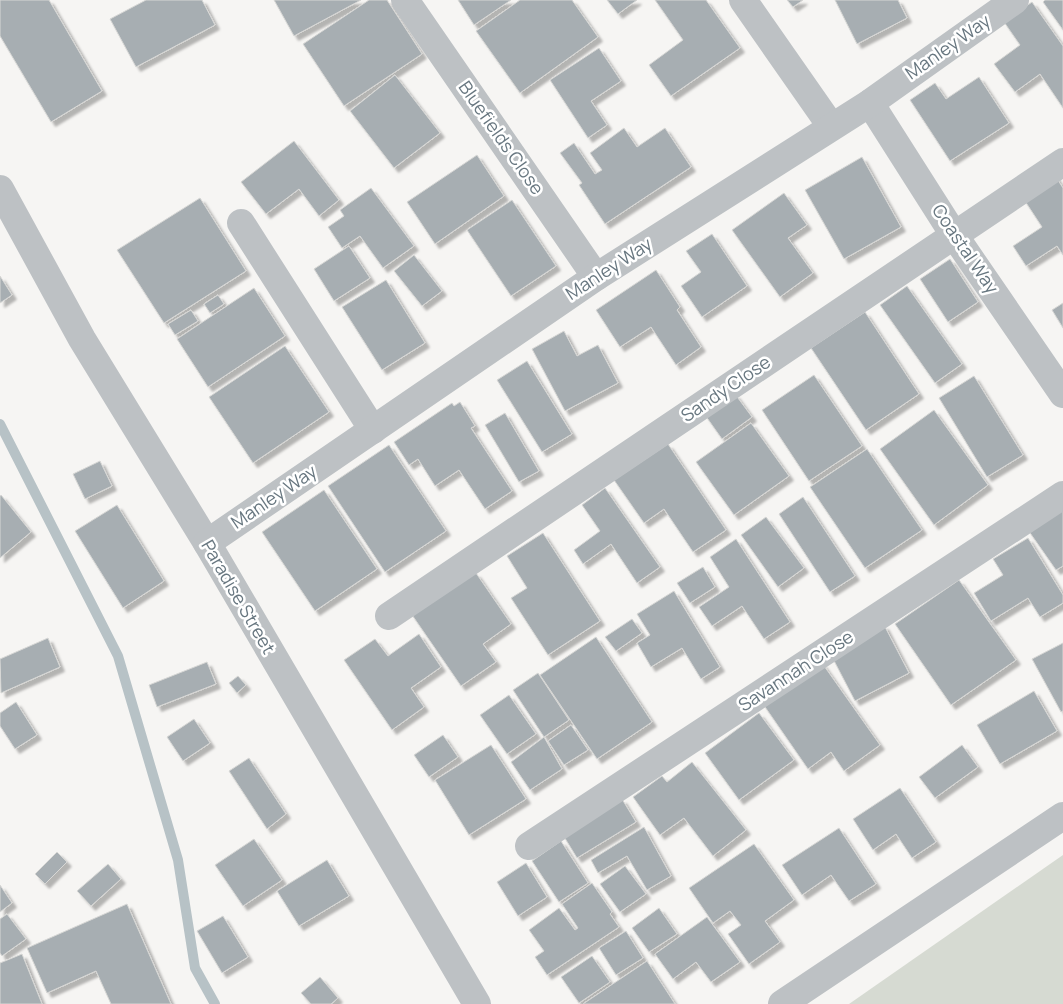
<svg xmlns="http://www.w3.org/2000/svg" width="1063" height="1004" font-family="Manrope,sans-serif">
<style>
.green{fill:#d6dad2}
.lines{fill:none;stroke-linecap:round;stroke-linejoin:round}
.stream{stroke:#b7c2c6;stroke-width:10}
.building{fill:#a7aeb2;stroke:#d7d7d5;filter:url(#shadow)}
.street{stroke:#bdc1c4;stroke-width:28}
.labels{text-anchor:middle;stroke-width:5;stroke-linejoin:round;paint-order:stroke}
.street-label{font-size:18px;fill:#687780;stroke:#fff}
</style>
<defs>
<filter id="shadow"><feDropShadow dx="4.5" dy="4.5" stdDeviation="1" flood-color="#0004"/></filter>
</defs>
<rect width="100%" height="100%" fill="#f6f5f3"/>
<polygon class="green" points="1063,855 1063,1004 849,1004"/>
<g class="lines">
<polyline class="stream" points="0,424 118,656 178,860 195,968 215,1004"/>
</g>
<g class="building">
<polygon points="0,0 49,0 102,91 51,122 0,36"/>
<polygon points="146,0 202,0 215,25 136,67 110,19"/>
<polygon points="274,0 361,0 294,36"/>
<polygon points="369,0 387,0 422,54 344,106 303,44"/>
<polygon points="458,0 511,0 474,25"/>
<polygon points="520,0 572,0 598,37 520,93 476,31"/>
<polygon points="607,0 637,0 618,14"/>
<polygon points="655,0 706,0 740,48 671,96 649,65 683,40"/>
<polygon points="787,0 803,0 793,7"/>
<polygon points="835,0 898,0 907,18 857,44"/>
<polygon points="1045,0 1063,0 1063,30 1043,2"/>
<polygon points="1032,2 1063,46 1063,108 1040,74 1015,92 994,64 1020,45 1004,22"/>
<polygon points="599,48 621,81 591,101 607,125 588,138 550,80"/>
<polygon points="395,75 440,133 394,168 350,111"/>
<polygon points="979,77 1009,123 950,161 910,100 935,83 946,99"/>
<polygon points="624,128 637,147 665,128 691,167 605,224 579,185 582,183 560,153 574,143 595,174 602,170 590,153"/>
<polygon points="294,141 339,200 319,216 299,189 266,214 241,182"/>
<polygon points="477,155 504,196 435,244 407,202"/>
<polygon points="862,157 901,227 844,259 805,190"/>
<polygon points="1054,174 1063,188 1063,255 1057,246 1026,266 1013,246 1042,227 1021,195"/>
<polygon points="371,188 414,246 383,268 360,236 342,248 328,227 344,216 340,210"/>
<polygon points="784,193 807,225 788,238 813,273 780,297 732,230"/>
<polygon points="200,198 246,271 164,323 117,250"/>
<polygon points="512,200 556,266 511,296 467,230"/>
<polygon points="712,234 747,286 702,317 681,286 701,272 686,251"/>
<polygon points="349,246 370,278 334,301 314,269"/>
<polygon points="414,255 442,291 422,306 394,271"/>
<polygon points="950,259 978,302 948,322 920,279"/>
<polygon points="656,270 680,307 677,310 701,347 676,365 651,327 620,347 596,310"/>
<polygon points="0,276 12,295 0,303"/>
<polygon points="386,280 425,343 382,370 342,307"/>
<polygon points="907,286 962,364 935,383 880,305"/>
<polygon points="254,288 285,336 208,387 177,339"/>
<polygon points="218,295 224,304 210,313 204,304"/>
<polygon points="1063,303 1063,328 1052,310"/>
<polygon points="191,310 198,321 175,335 168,324"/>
<polygon points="865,312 919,394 866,430 811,348"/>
<polygon points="564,331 577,356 598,345 618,383 565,411 532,349"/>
<polygon points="285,346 329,412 253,463 209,397"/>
<polygon points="527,361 572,434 542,452 497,380"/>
<polygon points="814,375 862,446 809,481 762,410"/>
<polygon points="974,376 1023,455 987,477 939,398"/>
<polygon points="735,394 752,417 722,439 705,415"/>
<polygon points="460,402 475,426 471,428 512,491 485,509 459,470 435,486 418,459 409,465 394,442 452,403 454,406"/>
<polygon points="934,410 988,485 934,525 880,449"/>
<polygon points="505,413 539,471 519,482 485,425"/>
<polygon points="751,423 789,476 734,515 696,462"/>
<polygon points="668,444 726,530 693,552 664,509 644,523 614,480"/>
<polygon points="389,445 446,531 385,572 328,486"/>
<polygon points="867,449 922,530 865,568 810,487"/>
<polygon points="100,461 112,486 85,499 73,474"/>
<polygon points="605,488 660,567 637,583 611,544 583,564 574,550 600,531 582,505"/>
<polygon points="324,490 377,569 315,611 262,532"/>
<polygon points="1,495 31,532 0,558 0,496"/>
<polygon points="803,497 855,576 830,592 779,514"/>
<polygon points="117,505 164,581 123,608 75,531"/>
<polygon points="1063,506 1063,566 1056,570 1028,530"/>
<polygon points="766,517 804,568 778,587 741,535"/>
<polygon points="543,533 600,621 548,655 511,598 527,588 507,556"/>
<polygon points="1028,538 1063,595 1063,603 1040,617 1028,598 991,621 974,593 1003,575 993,559"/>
<polygon points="736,539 790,622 764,639 742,606 712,626 699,607 729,587 710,557"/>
<polygon points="703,567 715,587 690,603 677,583"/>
<polygon points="476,573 511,624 483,644 496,662 461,686 410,612"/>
<polygon points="959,580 1016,660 951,705 895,624"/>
<polygon points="674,591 720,667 701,679 682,648 651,667 637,643 650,635 637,614"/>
<polygon points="632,619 642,633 616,651 605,637"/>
<polygon points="884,625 909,673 855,701 830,653"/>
<polygon points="419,634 441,667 411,688 424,707 392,730 344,660 375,639 388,656"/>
<polygon points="596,637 652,722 597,759 540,675"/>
<polygon points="48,638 60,667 1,693 0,659"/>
<polygon points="1063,643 1063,711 1061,712 1032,659"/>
<polygon points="207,662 216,684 157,707 149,685"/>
<polygon points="822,663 880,745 844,771 831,752 808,769 763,704"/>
<polygon points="538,673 569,720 544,737 513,690"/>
<polygon points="238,676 246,685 237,693 229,683"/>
<polygon points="1034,691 1057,731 1000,764 977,725"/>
<polygon points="509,695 536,734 507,754 480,715"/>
<polygon points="16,702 37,735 15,749 0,726 0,713"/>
<polygon points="759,713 794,760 739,800 705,753"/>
<polygon points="194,719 210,743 183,761 167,737"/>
<polygon points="571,725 588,750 564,765 548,741"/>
<polygon points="443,735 458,757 429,777 414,755"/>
<polygon points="544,737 562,769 530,790 511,762"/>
<polygon points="491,745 526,799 469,835 435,780"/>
<polygon points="962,745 978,767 935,798 919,777"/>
<polygon points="249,758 286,814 267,829 229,771"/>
<polygon points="692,762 746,830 713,856 684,818 660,835 633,797 662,776 667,782"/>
<polygon points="900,788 936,842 912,858 896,834 873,850 853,819"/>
<polygon points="622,799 636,822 577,858 563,835"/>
<polygon points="644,827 671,876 647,890 627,856 598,873 591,860"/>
<polygon points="839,828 876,884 849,901 831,875 802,895 782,865"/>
<polygon points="254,839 282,880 243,906 215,865"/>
<polygon points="561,841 588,883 559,902 532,861"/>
<polygon points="754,844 794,900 765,921 780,942 749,964 728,934 741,925 730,911 713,923 689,888"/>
<polygon points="57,852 67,862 45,884 35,874"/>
<polygon points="327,860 349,896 299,926 277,891"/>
<polygon points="526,863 547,897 518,916 497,882"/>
<polygon points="108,864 121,879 91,906 77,891"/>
<polygon points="625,866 646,894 620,912 600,884"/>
<polygon points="592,883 612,912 610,914 619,927 547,975 535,957 544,951 529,930 559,908 575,930 578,928 562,904"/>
<polygon points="0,885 12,903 0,912"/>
<polygon points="127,904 171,1004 111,1004 96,971 47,993 27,948"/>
<polygon points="659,908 677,934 649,952 632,928"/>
<polygon points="7,914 26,939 2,956 0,953 0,919"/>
<polygon points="223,916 248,957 222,973 197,931"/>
<polygon points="707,917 740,962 711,982 696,962 673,979 655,954"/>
<polygon points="626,931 643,958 616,975 599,948"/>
<polygon points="22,954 42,1004 0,1004 0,963"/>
<polygon points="592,956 610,982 579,1003 561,977"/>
<polygon points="647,961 675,1004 583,1004"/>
<polygon points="320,977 338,998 331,1004 311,1004 301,993"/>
</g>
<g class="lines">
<g class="street">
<polyline points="405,0 596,277"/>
<polyline points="743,0 831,126"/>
<polyline points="870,103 954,235 1063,394"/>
<polyline points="0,189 82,339 207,543 477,1004"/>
<polyline points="241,223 373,430"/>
<polyline points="207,543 596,277 870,103 1015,0"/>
<polyline points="389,616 1063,162"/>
<polyline points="529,846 1063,495"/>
<polyline points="782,1004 1063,816"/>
</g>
</g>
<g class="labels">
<g class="street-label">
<text transform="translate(948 47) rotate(-35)" y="6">Manley Way</text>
<text transform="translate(501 138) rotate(55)" y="6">Bluefields Close</text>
<text transform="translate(965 249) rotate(56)" y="6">Coastal Way</text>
<text transform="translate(609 269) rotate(-33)" y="6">Manley Way</text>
<text transform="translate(726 389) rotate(-34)" y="6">Sandy Close</text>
<text transform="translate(274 497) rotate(-34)" y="6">Manley Way</text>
<text transform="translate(238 597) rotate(60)" y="6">Paradise Street</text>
<text transform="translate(796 671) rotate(-33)" y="6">Savannah Close</text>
</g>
</g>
</svg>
